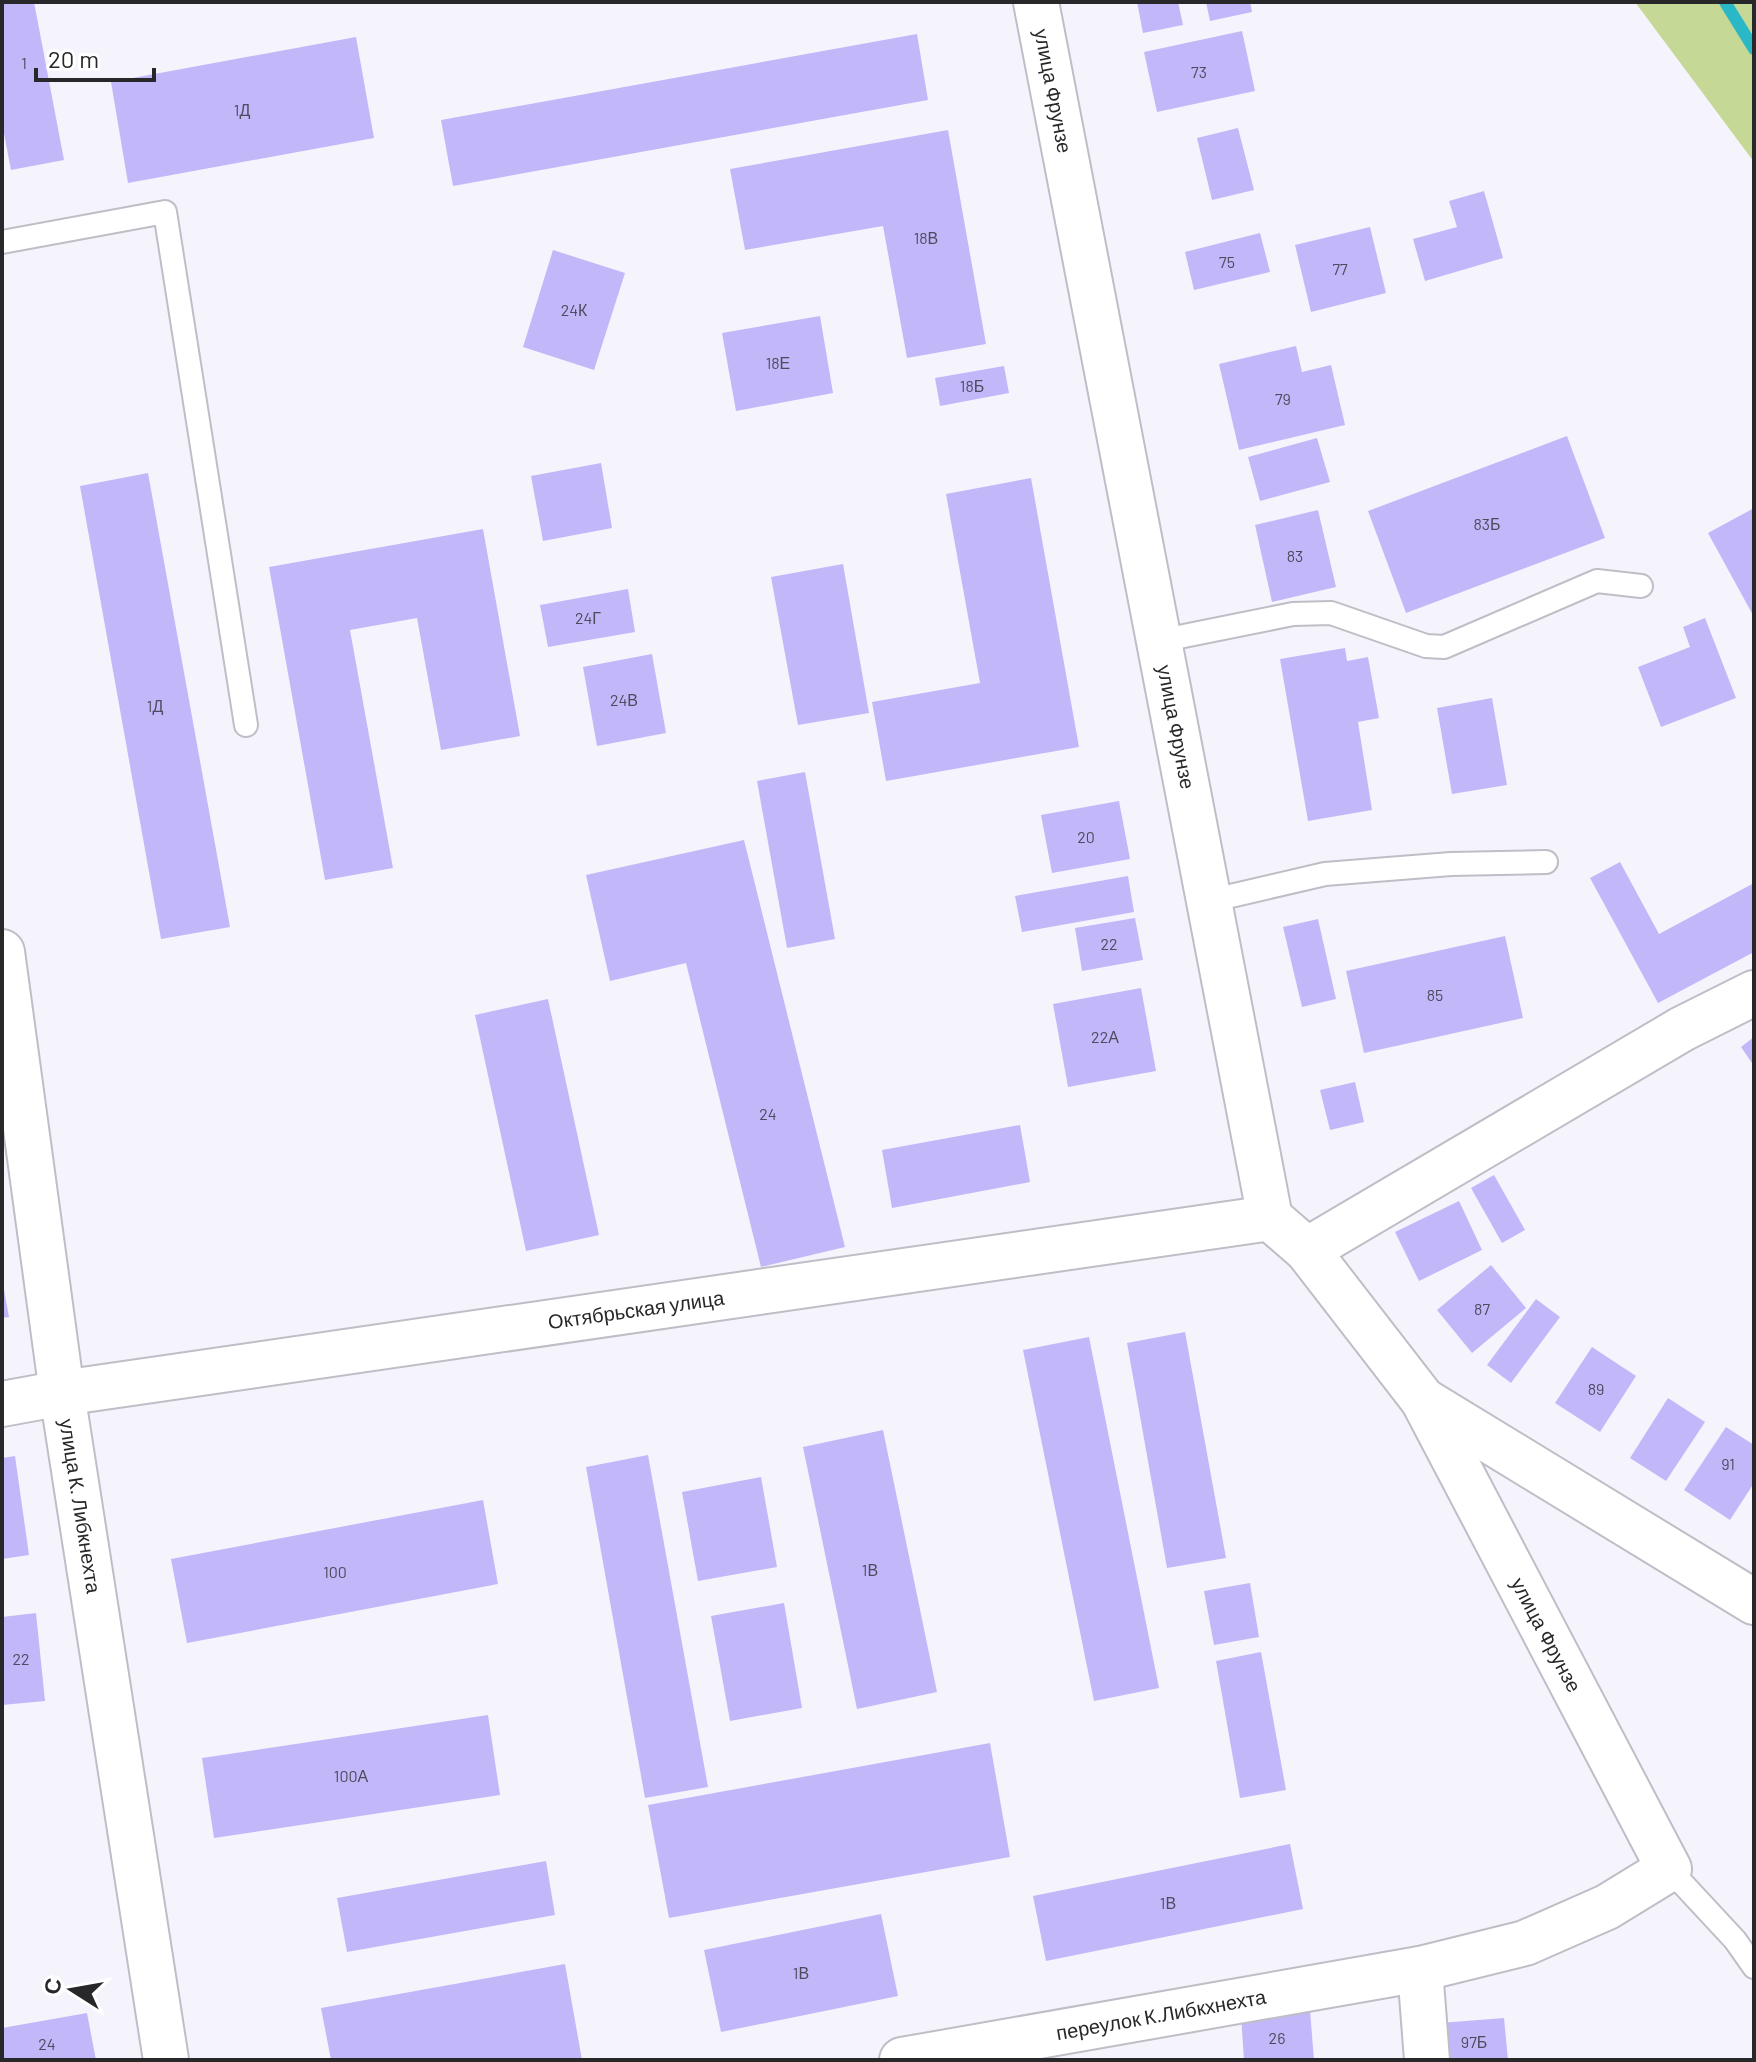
<svg xmlns="http://www.w3.org/2000/svg" width="1756" height="2062" font-family="Barlow,sans-serif">
<style>
.green{fill:#c5d896}
.lines{fill:none;stroke-linecap:round;stroke-linejoin:round}
.stream{stroke:#2bb8c6;stroke-width:12}
.building{fill:#c2b8f9}
.service-casing{stroke:#bfbec6;stroke-width:26}
.minor-casing{stroke:#bfbec6;stroke-width:48}
.service{stroke:#fff;stroke-width:22}
.minor{stroke:#fff;stroke-width:44}
.labels{text-anchor:middle;stroke-width:7;stroke-linejoin:round;paint-order:stroke}
.number-label{font-size:16px;fill:#4e4b5e}
.street-label{font-size:20px;fill:#28272a;stroke:#fff}
</style>
<rect width="100%" height="100%" fill="#f5f4fd"/>
<polygon class="green" points="1635,2 1754,2 1754,162"/>
<g class="lines">
<polyline class="stream" points="1725,2 1754,49"/>
</g>
<g class="building">
<polygon points="2,2 34,2 64,160 11,170 2,123"/>
<polygon points="1137,2 1178,2 1183,25 1143,33"/>
<polygon points="1206,2 1250,2 1252,12 1210,21"/>
<polygon points="1242,31 1255,91 1157,112 1144,52"/>
<polygon points="917,34 928,100 453,186 441,120"/>
<polygon points="356,37 374,138 128,183 111,82"/>
<polygon points="1238,128 1254,190 1212,200 1197,138"/>
<polygon points="948,130 986,344 907,358 883,226 745,250 730,169"/>
<polygon points="1484,191 1503,258 1425,281 1413,239 1457,227 1449,201"/>
<polygon points="1370,227 1386,293 1311,312 1295,245"/>
<polygon points="1260,233 1270,272 1194,290 1185,252"/>
<polygon points="553,250 625,273 594,370 523,347"/>
<polygon points="820,316 833,393 736,411 722,333"/>
<polygon points="1296,346 1302,372 1331,365 1345,425 1239,450 1219,364"/>
<polygon points="1004,366 1009,393 940,406 935,378"/>
<polygon points="1567,436 1605,538 1406,613 1368,511"/>
<polygon points="1317,438 1330,482 1260,501 1248,457"/>
<polygon points="601,463 612,528 543,541 531,476"/>
<polygon points="148,473 230,927 161,939 80,486"/>
<polygon points="1031,478 1079,747 886,781 872,702 980,683 946,494"/>
<polygon points="1754,508 1754,617 1708,533"/>
<polygon points="1318,510 1336,587 1272,602 1255,525"/>
<polygon points="483,529 520,736 441,750 417,618 350,630 393,868 325,880 269,567"/>
<polygon points="843,564 869,713 798,725 771,577"/>
<polygon points="628,589 635,632 548,647 540,605"/>
<polygon points="1705,618 1736,698 1661,727 1638,667 1690,647 1683,627"/>
<polygon points="1345,648 1347,661 1368,657 1379,718 1358,722 1372,810 1308,821 1280,659"/>
<polygon points="652,654 666,733 597,746 583,667"/>
<polygon points="1492,698 1507,785 1452,794 1437,708"/>
<polygon points="805,772 835,939 787,948 757,781"/>
<polygon points="1119,801 1130,859 1052,873 1041,815"/>
<polygon points="744,840 845,1247 761,1267 686,963 610,981 586,875"/>
<polygon points="1620,862 1659,934 1754,883 1754,952 1658,1003 1590,878"/>
<polygon points="1128,876 1134,912 1022,932 1015,896"/>
<polygon points="1135,918 1143,960 1082,971 1075,928"/>
<polygon points="1318,919 1336,999 1302,1007 1283,927"/>
<polygon points="1505,936 1523,1018 1364,1053 1346,971"/>
<polygon points="1141,988 1156,1071 1068,1087 1053,1004"/>
<polygon points="548,999 599,1235 526,1251 475,1015"/>
<polygon points="1754,1037 1754,1066 1741,1047"/>
<polygon points="1355,1082 1364,1122 1330,1130 1320,1090"/>
<polygon points="1020,1125 1030,1182 892,1208 882,1150"/>
<polygon points="1494,1175 1525,1230 1502,1243 1471,1188"/>
<polygon points="1459,1201 1482,1250 1419,1281 1395,1232"/>
<polygon points="1491,1265 1526,1308 1472,1353 1437,1310"/>
<polygon points="2,1279 9,1317 2,1318"/>
<polygon points="1536,1299 1560,1317 1511,1383 1487,1365"/>
<polygon points="1185,1332 1226,1558 1167,1568 1127,1343"/>
<polygon points="1089,1337 1159,1688 1094,1701 1023,1350"/>
<polygon points="1592,1347 1636,1376 1600,1432 1555,1403"/>
<polygon points="1668,1398 1705,1422 1666,1481 1630,1458"/>
<polygon points="1726,1427 1754,1445 1754,1483 1730,1520 1684,1490"/>
<polygon points="883,1430 937,1692 857,1709 803,1447"/>
<polygon points="648,1455 708,1787 645,1798 586,1467"/>
<polygon points="15,1456 29,1555 2,1559 2,1458"/>
<polygon points="761,1477 777,1567 698,1581 682,1492"/>
<polygon points="483,1500 498,1584 187,1643 171,1559"/>
<polygon points="1250,1583 1259,1637 1214,1645 1204,1591"/>
<polygon points="784,1603 802,1708 730,1721 711,1616"/>
<polygon points="36,1613 45,1701 2,1705 2,1617"/>
<polygon points="1261,1652 1286,1790 1240,1798 1216,1661"/>
<polygon points="488,1715 500,1795 214,1838 202,1758"/>
<polygon points="990,1743 1010,1857 669,1918 648,1805"/>
<polygon points="1290,1844 1303,1909 1046,1961 1033,1896"/>
<polygon points="546,1861 555,1915 347,1952 337,1898"/>
<polygon points="881,1914 898,1996 721,2032 704,1950"/>
<polygon points="565,1964 582,2060 331,2060 321,2008"/>
<polygon points="1310,2010 1314,2060 1244,2060 1241,2016"/>
<polygon points="87,2013 96,2060 2,2060 2,2028"/>
<polygon points="1504,2018 1508,2060 1443,2060 1440,2023"/>
</g>
<g class="lines">
<g class="service-casing">
<g id="service">
<polyline points="2,242 165,212 246,725"/>
<polyline points="1159,641 1293,614 1331,613 1426,646 1444,647 1597,581 1641,586"/>
<polyline points="1209,901 1325,874 1451,864 1546,862"/>
<polyline points="1669,1869 1735,1940 1754,1967"/>
</g>
</g>
<g class="minor-casing">
<g id="minor">
<polyline points="1036,2 1270,1218 1307,1250 1423,1400 1669,1869 1607,1907 1525,1943 1420,1969 1427,2060"/>
<polyline points="2,952 62,1393 166,2060"/>
<polyline points="1307,1250 1682,1029 1754,993"/>
<polyline points="1423,1400 1754,1602"/>
<polyline points="2,1404 62,1393 1270,1218"/>
<polyline points="902,2060 1420,1969"/>
</g>
</g>
<use href="#service" class="service"/>
<use href="#minor" class="minor"/>
</g>
<g class="labels">
<g class="number-label">
<text x="24" y="69">1</text>
<text x="1199" y="78">73</text>
<text x="242" y="116">1Д</text>
<text x="926" y="244">18В</text>
<text x="1227" y="268">75</text>
<text x="1340" y="275">77</text>
<text x="574" y="316">24К</text>
<text x="778" y="369">18Е</text>
<text x="972" y="392">18Б</text>
<text x="1283" y="405">79</text>
<text x="1487" y="530">83Б</text>
<text x="1295" y="562">83</text>
<text x="588" y="624">24Г</text>
<text x="624" y="706">24В</text>
<text x="155" y="712">1Д</text>
<text x="1086" y="843">20</text>
<text x="1109" y="950">22</text>
<text x="1435" y="1001">85</text>
<text x="1105" y="1043">22А</text>
<text x="768" y="1120">24</text>
<text x="1482" y="1315">87</text>
<text x="1596" y="1395">89</text>
<text x="1728" y="1470">91</text>
<text x="870" y="1576">1В</text>
<text x="335" y="1578">100</text>
<text x="21" y="1665">22</text>
<text x="351" y="1782">100А</text>
<text x="1168" y="1909">1В</text>
<text x="801" y="1979">1В</text>
<text x="1277" y="2044">26</text>
<text x="1474" y="2048">97Б</text>
<text x="47" y="2050">24</text>
</g>
<g class="street-label">
<text transform="translate(1053 91) rotate(79)" y="7">улица Фрунзе</text>
<text transform="translate(1176 727) rotate(79)" y="7">улица Фрунзе</text>
<text transform="translate(636 1310) rotate(-8)" y="7">Октябрьская улица</text>
<text transform="translate(80 1506) rotate(81)" y="7">улица К. Либкнехта</text>
<text transform="translate(1546 1635) rotate(62)" y="7">улица Фрунзе</text>
<text transform="translate(1161 2015) rotate(-10)" y="7">переулок К.Либкхнехта</text>
</g>
</g>
<rect width="1756" height="2062" fill="none" stroke="#28272a" stroke-width="8"/>
<g transform="translate(72 1990) rotate(281)" stroke="#ffffff" stroke-width="6" paint-order="stroke">
<path d="M0-6L14 30L0 20L-14 30Z" fill="#28272a"/>
<text y="-12" font-size="22" font-weight="bold" text-anchor="middle" fill="#28272a">С</text>
</g>
<path d="M36 68v12h118v-12" fill="none" stroke="#28272a" stroke-width="4"/>
<text x="48" y="68" font-size="24" fill="#28272a" stroke="#ffffff" stroke-width="6" paint-order="stroke">20 m</text>
</svg>
